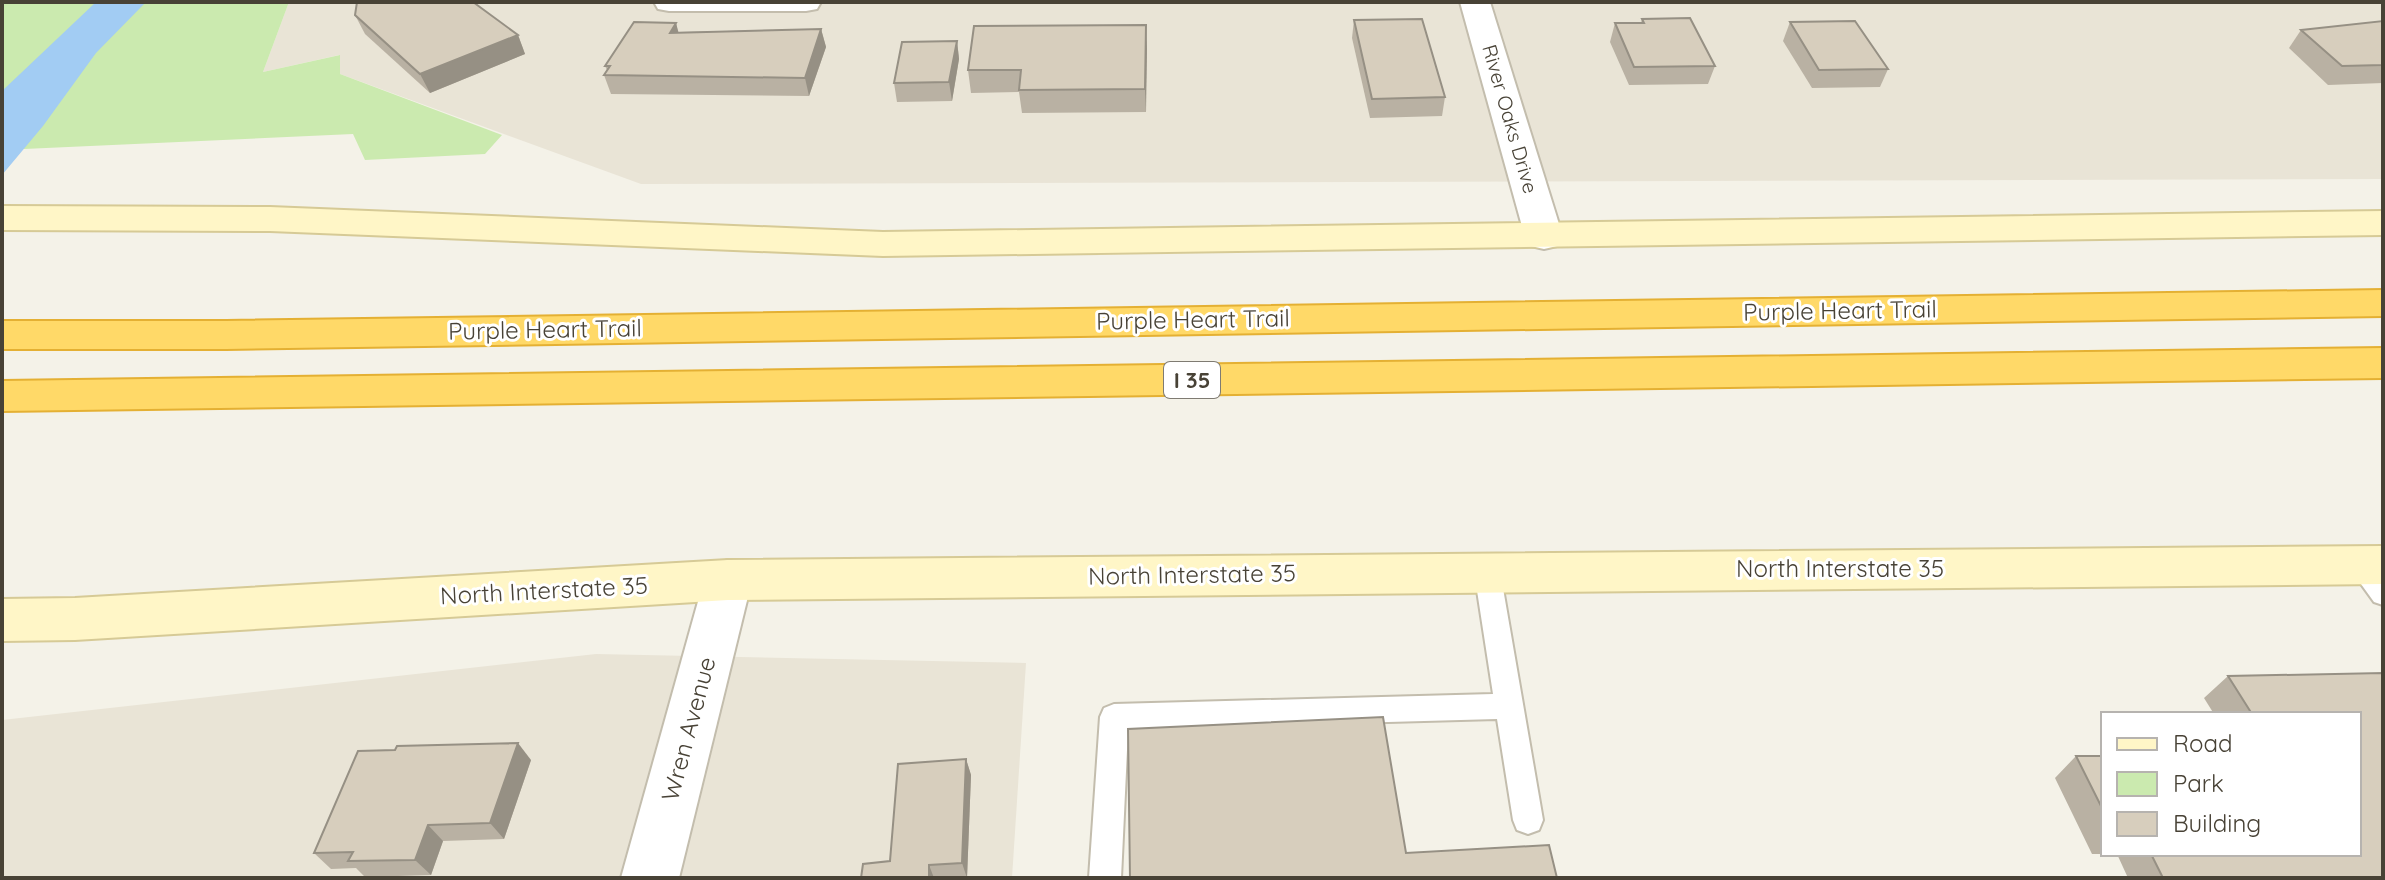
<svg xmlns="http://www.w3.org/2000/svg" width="2385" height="880" font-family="Quicksand,sans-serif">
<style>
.residential{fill:#e9e4d6}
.green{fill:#cbeaaf}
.water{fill:#a2ccf3}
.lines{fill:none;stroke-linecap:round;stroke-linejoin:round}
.service-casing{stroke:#c3bdad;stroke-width:4}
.minor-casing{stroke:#c3bdad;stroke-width:4}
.secondary-casing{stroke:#d6ca96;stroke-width:4}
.motorway-casing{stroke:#e4b033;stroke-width:4}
.service{fill:#fff;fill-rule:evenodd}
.minor{fill:#fff;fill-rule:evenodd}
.secondary{fill:#fff6c7;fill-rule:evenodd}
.motorway{fill:#ffd968;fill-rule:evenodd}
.wall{fill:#b9b1a3}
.shaded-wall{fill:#969084}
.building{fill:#d7cebd;stroke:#969084;stroke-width:2}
.labels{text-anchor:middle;stroke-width:6;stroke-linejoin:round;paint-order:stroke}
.far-street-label{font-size:20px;fill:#484236;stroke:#fff}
.shield{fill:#fff;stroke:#7f7b72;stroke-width:2}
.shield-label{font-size:22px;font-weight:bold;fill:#484236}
.street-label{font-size:24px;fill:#484236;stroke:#fff}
</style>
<rect width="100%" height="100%" fill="#f4f2e8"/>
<g class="residential">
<polygon points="289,2 2383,2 2383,179 641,184 340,74 339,55 263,72"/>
<polygon points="596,654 1026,663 1012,878 2,878 2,720"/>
</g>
<polygon class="green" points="2,2 289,2 263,72 340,55 340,74 502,135 485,154 365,160 353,134 2,150"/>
<polygon class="water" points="96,2 146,2 96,53 43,126 2,175 2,91"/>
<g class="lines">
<g class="service-casing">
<g id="service">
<path d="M2361,555C2385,563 2383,584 2383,605L2374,602L2348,566L2352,559Z"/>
<polygon points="1487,560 1496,564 1500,571 1543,820 1539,830 1528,834 1517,830 1513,820 1497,719 1128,729 1121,878 1089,878 1100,717 1104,708 1114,704 1493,694 1474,571 1478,564"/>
</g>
</g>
<g class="minor-casing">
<g id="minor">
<polygon points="654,2 821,2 817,9 806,11 669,11 658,9"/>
<polygon points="1460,2 1490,2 1563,237 1557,246 1544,249 1531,246 1525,237"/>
<polygon points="728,560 745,566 752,580 679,878 621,878 704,580 711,566"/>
</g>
</g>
<g class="secondary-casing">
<g id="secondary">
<polygon points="2,206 270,207 883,232 2383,211 2383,235 883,256 270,231 2,230"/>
<polygon points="2383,546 2383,584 728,600 75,640 2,641 2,599 75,598 728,560"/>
</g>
</g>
<g class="motorway-casing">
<g id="motorway">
<polygon points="2383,290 2383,316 226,349 2,349 2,321 226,321"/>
<polygon points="2383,348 2383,378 2,411 2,381"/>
</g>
</g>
<use href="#service" class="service"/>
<use href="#minor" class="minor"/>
<use href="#secondary" class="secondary"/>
<use href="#motorway" class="motorway"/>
</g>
<g class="wall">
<polygon points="355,15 518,35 525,54 430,93 365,34"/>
<polygon points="1642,19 1715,66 1708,84 1629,85 1610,42 1615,23 1641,23"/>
<polygon points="1354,20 1445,97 1442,116 1370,118 1352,38"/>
<polygon points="2383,21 2383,83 2328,85 2289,48 2301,30"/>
<polygon points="1790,22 1888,69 1880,87 1812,88 1783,41"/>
<polygon points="676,23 678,32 821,29 826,47 809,96 611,94 604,75 607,70 605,66"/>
<polygon points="1146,25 1146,112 1022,113 1019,92 971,93 968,70"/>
<polygon points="957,41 959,59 952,101 897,102 894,83"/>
<polygon points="2383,673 2383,878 2128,878 2117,854 2092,854 2055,778 2076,756 2103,756 2103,854 2359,854 2359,714 2214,714 2204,698 2228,676"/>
<polygon points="966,759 971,775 967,878 861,878 890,861"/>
<polygon points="531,760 504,839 443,841 431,875 365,877 356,868 331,869 314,853"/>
</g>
<g class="shaded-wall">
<polygon points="676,23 681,42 670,33"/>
<polygon points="1146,25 1147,48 1146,112 1145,89"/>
<polygon points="821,29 826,47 809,96 805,78"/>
<polygon points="518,35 525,54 430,93 420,74"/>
<polygon points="957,41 959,59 952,101 949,82"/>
<polygon points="518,743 531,760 504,839 490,823"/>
<polygon points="966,759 971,775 967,878 962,863"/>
<polygon points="428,825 443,841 431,875 415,860"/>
<polygon points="929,865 934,878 929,878"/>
</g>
<g class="building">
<polygon points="357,2 473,2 518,35 420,74 355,15"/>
<polygon points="1690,18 1715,66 1634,67 1615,23 1644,23 1642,19"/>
<polygon points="1422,19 1445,97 1372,99 1354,20"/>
<polygon points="1855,21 1888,69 1819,70 1790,22"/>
<polygon points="2383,21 2383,65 2342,66 2301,30"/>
<polygon points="634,22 676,23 670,33 821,29 805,78 604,75 610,66 605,66"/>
<polygon points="1146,25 1145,89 1019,90 1021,70 968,70 974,26"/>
<polygon points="957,41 949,82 894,83 902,42"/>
<polygon points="2383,673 2383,878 2163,878 2151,854 2359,854 2359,714 2252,714 2228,676"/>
<polygon points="1383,717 1406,853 1549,845 1557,878 1130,878 1128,729"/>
<polygon points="518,743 490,823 428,825 415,860 348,861 353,852 314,853 358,751 395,750 397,746"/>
<polygon points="2076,756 2103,756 2103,810"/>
<polygon points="966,759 962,863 929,865 929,878 861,878 863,864 890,861 898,764"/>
</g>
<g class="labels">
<g class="far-street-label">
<text transform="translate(1510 119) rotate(74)" y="7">River Oaks Drive</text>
</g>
<rect class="shield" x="1164" y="362" width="56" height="36" rx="6"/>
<g class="shield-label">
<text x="1192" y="388">I 35</text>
</g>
<g class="street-label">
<text transform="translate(1840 311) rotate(-1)" y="8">Purple Heart Trail</text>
<text transform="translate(1193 320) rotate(-1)" y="8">Purple Heart Trail</text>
<text transform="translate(545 330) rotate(-1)" y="8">Purple Heart Trail</text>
<text x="1840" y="577">North Interstate 35</text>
<text transform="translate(1192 575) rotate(-1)" y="8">North Interstate 35</text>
<text transform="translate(544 591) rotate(-3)" y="8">North Interstate 35</text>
<text transform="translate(689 729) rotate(-75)" y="8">Wren Avenue</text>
</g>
</g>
<rect width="2385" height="880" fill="none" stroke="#484236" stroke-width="8"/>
<rect x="2101" y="712" width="260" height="144" fill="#ffffff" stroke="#b6b3af" stroke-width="2"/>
<rect x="2117" y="738" width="40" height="12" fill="#fff6c7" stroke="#b6b3af" stroke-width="2"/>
<text x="2173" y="752" font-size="24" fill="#484236">Road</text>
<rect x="2117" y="772" width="40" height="24" fill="#cbeaaf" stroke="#b6b3af" stroke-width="2"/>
<text x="2173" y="792" font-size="24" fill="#484236">Park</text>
<rect x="2117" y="812" width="40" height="24" fill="#d7cebd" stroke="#b6b3af" stroke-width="2"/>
<text x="2173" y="832" font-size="24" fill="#484236">Building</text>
</svg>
